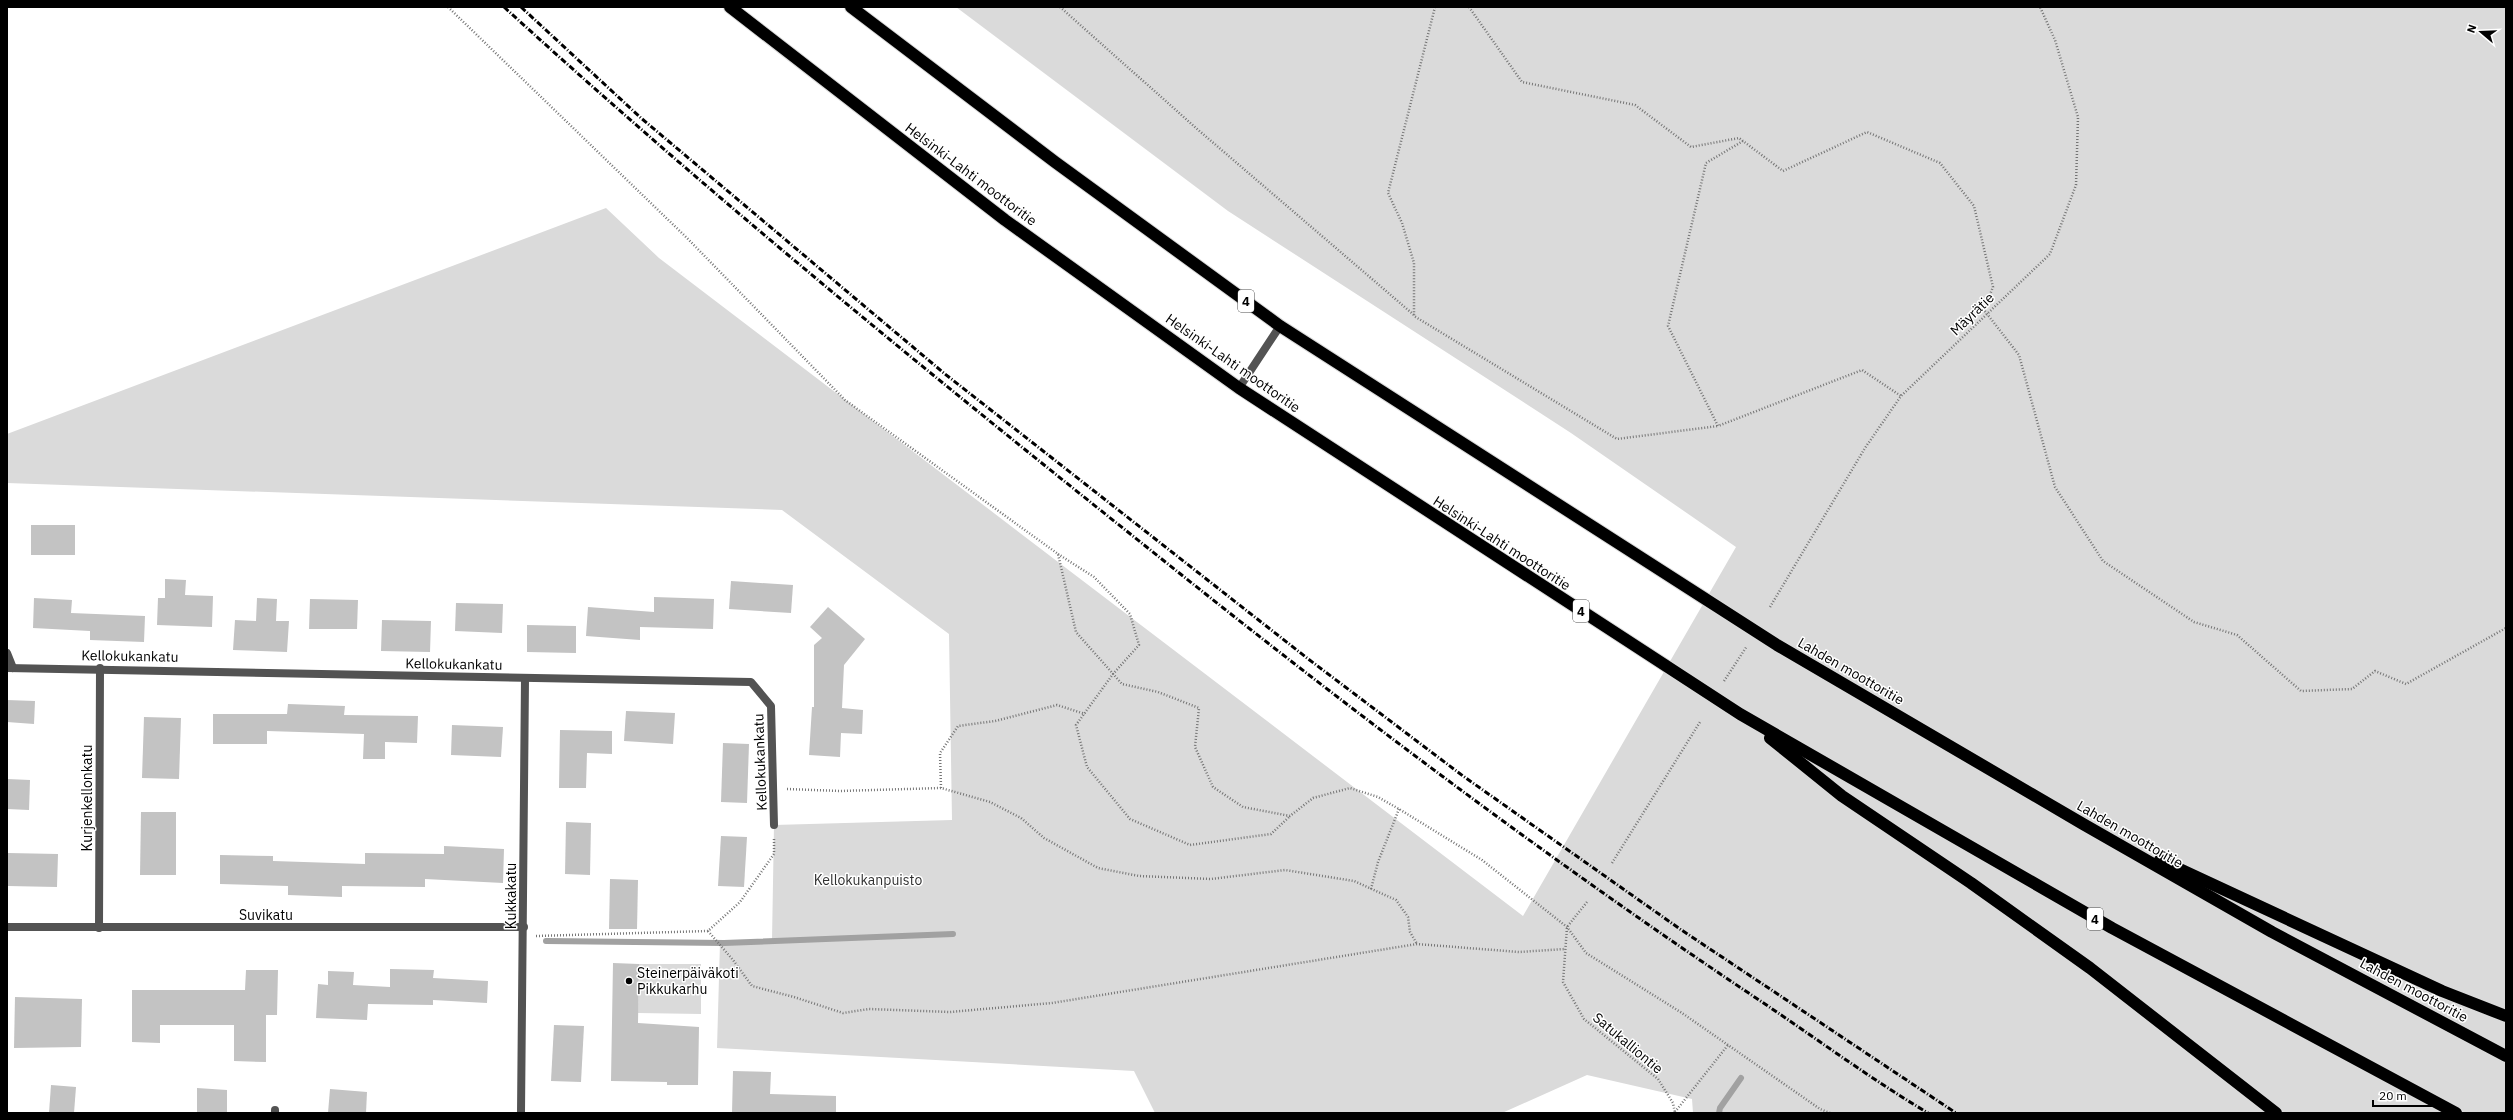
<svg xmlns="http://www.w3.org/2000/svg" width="2513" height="1120" font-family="'IBM Plex Sans',sans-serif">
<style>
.green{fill:#dadada}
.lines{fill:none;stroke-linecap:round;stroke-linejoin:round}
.stream{stroke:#a1a1a1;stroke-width:6}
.building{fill:#c3c3c3}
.motorway-casing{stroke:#dbdbdb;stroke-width:14}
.path{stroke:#757575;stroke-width:2.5;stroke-dasharray:1 2;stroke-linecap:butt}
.service{stroke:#535353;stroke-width:8}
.minor{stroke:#535353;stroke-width:8}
.motorway{stroke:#000;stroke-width:12}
.rail{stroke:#000;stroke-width:3;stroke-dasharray:6 2 1 2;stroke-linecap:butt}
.poi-dot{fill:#000;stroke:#fff;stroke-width:1.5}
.labels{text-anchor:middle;stroke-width:3;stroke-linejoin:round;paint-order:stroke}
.shield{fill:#fff;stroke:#4c4c4c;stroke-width:1}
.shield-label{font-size:13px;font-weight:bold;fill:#000}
.street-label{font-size:14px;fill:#000;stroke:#fff}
.park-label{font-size:14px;fill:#313131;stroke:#fff}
.poi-label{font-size:14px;fill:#000;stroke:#fff;text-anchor:start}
</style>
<rect width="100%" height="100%" fill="#fff"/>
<g class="green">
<polygon points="956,7 2506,7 2506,1113 1693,1113 1692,1099 1587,1075 1502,1113 1155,1113 1134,1071 717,1048 720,943 772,940 774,825 952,820 949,634 782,510 7,483 7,434 606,208 659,258 1523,916 1736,547 1571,433 1228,211"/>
<polygon points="639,964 701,964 701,1014 638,1013"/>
</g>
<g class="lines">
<g class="stream">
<polyline points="546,941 724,943 953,934"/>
<polyline points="1719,1113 1720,1108 1741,1078"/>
</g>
</g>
<g class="building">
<rect x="31" y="525" width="44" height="30"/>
<polygon points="165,579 186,580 185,595 213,596 212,627 157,625 158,598 165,598"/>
<polygon points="731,581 793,585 791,613 729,609"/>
<polygon points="654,597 714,599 713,629 640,627 640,640 586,636 588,607 654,612"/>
<polygon points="34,598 72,600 71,613 145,616 144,642 90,640 90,631 33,628"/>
<polygon points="257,598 277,599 276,621 289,621 287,652 233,650 235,620 256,621"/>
<polygon points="310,599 358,600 357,629 309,629"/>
<polygon points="456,603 503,604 502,633 455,631"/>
<polygon points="828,607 865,639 844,665 842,708 863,710 862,734 841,733 840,757 809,755 812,707 814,707 814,645 822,638 810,627"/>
<polygon points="382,620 431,621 430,652 381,651"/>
<polygon points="527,625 576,626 576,653 527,652"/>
<polygon points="7,700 35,701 34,724 7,722"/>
<polygon points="288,704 345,706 344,715 418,716 417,743 385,742 385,759 363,759 364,734 267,731 267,744 213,744 213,714 287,714"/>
<polygon points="626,711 675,713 673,744 624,741"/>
<polygon points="144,717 181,718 179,779 142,778"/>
<polygon points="452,725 503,727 501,757 451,755"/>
<polygon points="560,730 612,731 612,754 587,753 586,788 559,788"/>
<polygon points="723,743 749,744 747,803 721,802"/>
<polygon points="7,779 30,780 29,810 7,809"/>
<polygon points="141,812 176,812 176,875 140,875"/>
<polygon points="566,822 591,823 590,875 565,874"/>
<polygon points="721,836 747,837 744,887 718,886"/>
<polygon points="444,846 504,849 503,883 425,879 425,887 342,886 342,897 288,895 288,886 220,884 220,855 273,856 273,861 365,864 365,853 444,854"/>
<polygon points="8,853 58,854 57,887 8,886"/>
<polygon points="610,879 638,880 637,929 609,929"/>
<polygon points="613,963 639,964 638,1023 699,1027 698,1085 667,1085 667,1082 611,1081"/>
<polygon points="390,969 434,970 433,978 488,981 487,1003 433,1000 433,1005 368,1004 367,1020 316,1018 318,984 328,985 328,971 354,972 353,985 390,987"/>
<polygon points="246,970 278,970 277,1015 266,1015 266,1062 234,1061 234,1025 160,1025 160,1043 132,1042 132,990 245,990"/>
<polygon points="15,997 82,999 81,1047 14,1048"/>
<polygon points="554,1025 584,1026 581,1082 551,1081"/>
<polygon points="733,1071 771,1072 770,1094 836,1096 836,1113 732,1113"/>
<polygon points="51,1085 76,1087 74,1113 49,1113"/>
<polygon points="197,1088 227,1090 227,1113 197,1113"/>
<polygon points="330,1089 367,1092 366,1113 328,1113"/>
</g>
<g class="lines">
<g class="motorway-casing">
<g id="motorway">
<polyline points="730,7 1005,220 1239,388 1740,714 2112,928 2456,1113"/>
<polyline points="851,7 1055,162 1280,326 1777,645 2083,824 2272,932 2506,1056"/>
<polyline points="1770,738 1842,796 1971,883 2090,968 2276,1113"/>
<polyline points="2160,860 2442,991 2506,1016"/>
</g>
</g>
<g class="path">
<polyline points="448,7 688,239 845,400 1058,554 1076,632 1122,684 1158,692 1199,708 1195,747 1213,787 1243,807 1290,816 1313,798 1350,788 1378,797 1399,809 1482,860 1567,927 1586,953 1682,1013 1820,1109 1830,1113"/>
<polyline points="1060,7 1196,128 1414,315"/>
<polyline points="1435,7 1388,193 1402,223 1414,263 1414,316 1617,439 1718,426"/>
<polyline points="1469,7 1522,82 1635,105 1691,147 1739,138 1783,171 1867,132 1940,163 1974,206 1993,287 1984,310 2019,355 2055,487 2103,561 2194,622 2237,635 2301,691 2352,689 2375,671 2406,684 2506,628"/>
<polyline points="1743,141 1706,163 1668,326 1718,426 1862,370 1901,396"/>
<polyline points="1058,554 1094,577 1130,614 1139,645 1113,674 1076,725 1087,767 1130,819 1190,845 1271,834 1289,817"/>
<polyline points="1770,607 1865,448 1901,396 2050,254 2076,185 2078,117 2055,40 2040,7"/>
<polyline points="1724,681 1747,646"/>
<polyline points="941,788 940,753 958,726 995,721 1057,705 1085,714"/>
<polyline points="787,789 840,791 941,788 990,802 1021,818 1044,838 1098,868 1139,876 1211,879 1285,870 1354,881 1396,900 1408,917 1410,932 1417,944"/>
<polyline points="1612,863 1700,722"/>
<polyline points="1371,889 1378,862 1399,809"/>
<polyline points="1587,902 1567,927 1563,982 1584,1019 1658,1079 1673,1103 1675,1113"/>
<polyline points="708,931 733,960 752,986 794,997 843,1013 869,1009 950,1012 1052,1003 1417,944 1519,952 1565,949"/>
<polyline points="536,936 708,931 740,902 774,854 774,837"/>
<polyline points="1675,1112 1728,1045"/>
</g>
<polyline class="service" points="1239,388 1280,326"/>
<g class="minor">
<polyline points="7,653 13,668"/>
<polyline points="7,668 751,682 771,706 774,825"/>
<polyline points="7,927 524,927"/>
<polyline points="99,928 100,668"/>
<polyline points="275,1113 275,1110"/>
<polyline points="521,1113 525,679"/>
</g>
<use href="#motorway" class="motorway"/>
<g class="rail">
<path d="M504,7C721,205 948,389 1178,572C1367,723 1561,868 1762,1002C1817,1039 1871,1079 1928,1113"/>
<polyline points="521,7 641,118 945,374 1307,658 1463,776 1680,929 1956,1113"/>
</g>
</g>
<circle class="poi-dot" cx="629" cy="981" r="4"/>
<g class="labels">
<g class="shield">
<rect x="1238" y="290" width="16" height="22" rx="3"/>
<rect x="1573" y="600" width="16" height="22" rx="3"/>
<rect x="2087" y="908" width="16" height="22" rx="3"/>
</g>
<g class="shield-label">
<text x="1246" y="306">4</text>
<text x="1581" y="616">4</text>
<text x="2095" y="924">4</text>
</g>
<g class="street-label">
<text transform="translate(971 174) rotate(37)" y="5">Helsinki-Lahti moottoritie</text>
<text transform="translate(1972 314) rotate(-44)" y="5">Mäyrätie</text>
<text transform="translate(1233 363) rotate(35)" y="5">Helsinki-Lahti moottoritie</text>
<text transform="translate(1502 543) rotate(33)" y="5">Helsinki-Lahti moottoritie</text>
<text transform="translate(130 656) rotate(1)" y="5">Kellokukankatu</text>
<text transform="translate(454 664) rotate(1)" y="5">Kellokukankatu</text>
<text transform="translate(1851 671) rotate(30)" y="5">Lahden moottoritie</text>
<text transform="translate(760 762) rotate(-92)" y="5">Kellokukankatu</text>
<text transform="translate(87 798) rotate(-90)" y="5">Kurjenkellonkatu</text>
<text transform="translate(2130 834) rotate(30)" y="5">Lahden moottoritie</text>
<text transform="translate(511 896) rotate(-90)" y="5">Kukkakatu</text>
<text x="266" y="920">Suvikatu</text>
<text transform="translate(2414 990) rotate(28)" y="5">Lahden moottoritie</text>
<text transform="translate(1628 1043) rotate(40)" y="5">Satukalliontie</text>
</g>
<g class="park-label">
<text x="868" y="885">Kellokukanpuisto</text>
</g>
<g class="poi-label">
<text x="637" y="978">Steinerpäiväkoti<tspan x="637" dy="16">Pikkukarhu</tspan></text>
</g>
</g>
<rect width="2513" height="1120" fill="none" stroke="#000000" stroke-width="16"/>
<g transform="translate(2481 32) rotate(289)" stroke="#ffffff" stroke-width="3" paint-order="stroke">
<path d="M0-3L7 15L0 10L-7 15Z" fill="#000000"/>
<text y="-6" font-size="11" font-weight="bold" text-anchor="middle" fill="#000000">N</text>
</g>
<path d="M2373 1100v6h59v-6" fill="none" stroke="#000000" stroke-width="2"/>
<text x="2379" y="1100" font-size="12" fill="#000000" stroke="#ffffff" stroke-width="3" paint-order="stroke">20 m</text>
</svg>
